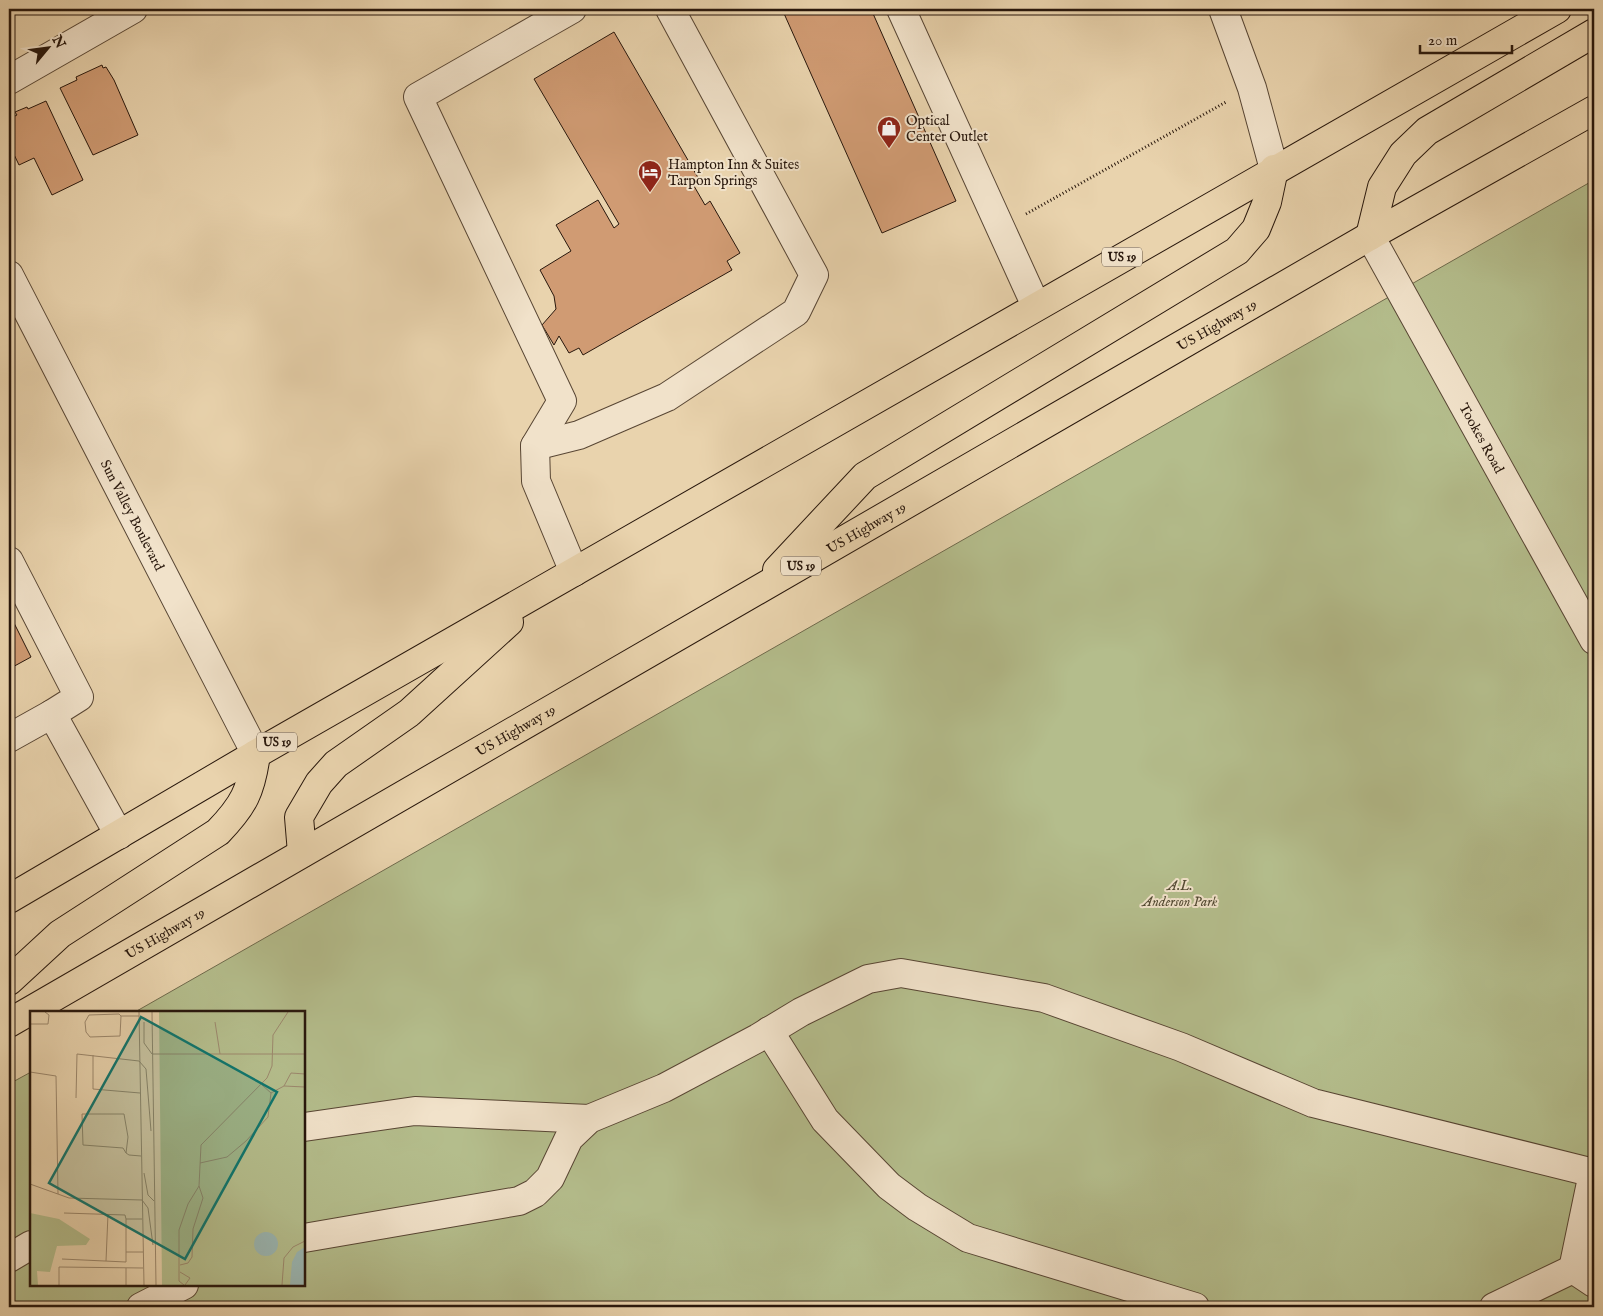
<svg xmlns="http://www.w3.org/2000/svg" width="1603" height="1316" font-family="'IM FELL English',serif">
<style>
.green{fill:#b4bd8c;stroke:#6e6a4c}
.building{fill:#d09b73;stroke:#28170c}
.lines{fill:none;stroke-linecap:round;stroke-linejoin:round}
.minor-casing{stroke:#584634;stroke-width:30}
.highway-casing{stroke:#28170c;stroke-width:30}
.path{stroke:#28170c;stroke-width:3;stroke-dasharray:1 2.5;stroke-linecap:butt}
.minor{stroke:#f1e2ca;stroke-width:28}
.highway{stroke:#e9d3ad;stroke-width:28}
.labels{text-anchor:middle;stroke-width:4;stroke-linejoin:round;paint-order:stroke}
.shield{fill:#f1e2ca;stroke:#645445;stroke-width:1}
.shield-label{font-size:12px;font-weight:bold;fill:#28170c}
.poi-label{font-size:14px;fill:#28170c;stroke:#f1e2ca;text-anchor:start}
.street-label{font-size:14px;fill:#28170c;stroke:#f1e2ca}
.park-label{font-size:14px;font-style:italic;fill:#524932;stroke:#f1e2ca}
.inset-road{fill:none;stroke:#9c886d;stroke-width:1}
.view{fill:#0f766e;fill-opacity:0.15;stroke:#0f766e;stroke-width:2.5}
.inset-edge{fill:none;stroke:#28170c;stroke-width:2.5}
</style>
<rect width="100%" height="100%" fill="#e9d3ad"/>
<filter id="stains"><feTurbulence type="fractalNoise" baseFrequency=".004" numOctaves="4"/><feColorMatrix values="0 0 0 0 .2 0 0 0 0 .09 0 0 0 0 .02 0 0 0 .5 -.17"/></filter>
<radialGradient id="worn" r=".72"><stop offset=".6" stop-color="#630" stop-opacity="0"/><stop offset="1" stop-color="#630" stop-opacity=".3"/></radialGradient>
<polygon class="green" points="1594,180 1594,1307 9,1307 9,1084 31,1072 31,1285 304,1285 304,1012 135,1012"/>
<g class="building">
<polygon points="782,9 871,9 956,201 882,233"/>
<polygon points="614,32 700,181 694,186 705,205 710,201 740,253 727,261 732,270 583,355 579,348 569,353 559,336 554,345 542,325 556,309 554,296 540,270 571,251 556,225 598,200 614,228 619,224 534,79"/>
<polygon points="102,65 103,68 106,67 114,80 138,135 93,155 60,88 77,80 76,77"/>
<polygon points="46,101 83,180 52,195 34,158 19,165 9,144 9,119 17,115 15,112 27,107 28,109"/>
<polygon points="9,613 31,657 9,669"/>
</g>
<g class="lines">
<g class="minor-casing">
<g id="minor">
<polyline points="572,9 418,97 562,401 535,446 536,481 574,572"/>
<polyline points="901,9 1036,306"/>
<polyline points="1223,9 1252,88 1274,169"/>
<polyline points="9,80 133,9"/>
<path id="s1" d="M1370,236L1594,640"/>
<path id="s2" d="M9,275L256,754"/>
<polyline points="535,446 579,435 667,397 796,312 814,275 670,9"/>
<polyline points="9,561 79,697 52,714"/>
<polyline points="9,738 52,714 119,835"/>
<polyline points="769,1031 825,1120 889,1186 917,1207 968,1238 1195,1307"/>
<polyline points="304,1127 415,1111 589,1119"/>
<polyline points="1593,1173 1573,1269 1594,1283"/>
<polyline points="304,1238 519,1201 535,1193 550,1178 569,1138 589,1119 664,1088 758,1038 801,1012 868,979 901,973 1044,998 1181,1047 1313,1103 1594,1173"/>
<polyline points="9,1258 31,1245"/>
<polyline points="141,1307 184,1285"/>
<polyline points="1494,1307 1573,1269"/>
</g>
</g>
<g class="highway-casing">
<g id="highway">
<polyline points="1370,236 1382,187 1403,154 1427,131 1594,33"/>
<polyline points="777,570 865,476 1237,251 1256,229 1267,202 1274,169"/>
<polyline points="302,853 299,817 319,783 336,764 409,713 509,622"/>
<polyline points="9,899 256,754 1557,9"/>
<path d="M9,981L60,934L218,832C244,805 251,791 256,754"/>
<path id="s3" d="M9,1023L1370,236L1594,110"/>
</g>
</g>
<polyline class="path" points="1026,214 1226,102"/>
<use href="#minor" class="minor"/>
<use href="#highway" class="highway"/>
</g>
<defs>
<g id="shop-pin" transform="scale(1.25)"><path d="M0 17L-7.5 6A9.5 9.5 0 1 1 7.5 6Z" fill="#8f2418" stroke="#f1e2ca"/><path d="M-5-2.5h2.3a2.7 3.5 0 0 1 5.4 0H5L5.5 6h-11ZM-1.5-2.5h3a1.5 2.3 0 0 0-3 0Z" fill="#fff"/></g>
<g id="hotel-pin" transform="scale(1.25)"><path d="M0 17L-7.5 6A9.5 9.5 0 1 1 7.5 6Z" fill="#8f2418" stroke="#f1e2ca"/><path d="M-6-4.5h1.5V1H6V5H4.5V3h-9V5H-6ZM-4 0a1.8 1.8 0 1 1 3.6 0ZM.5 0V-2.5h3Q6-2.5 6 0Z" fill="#fff"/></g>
</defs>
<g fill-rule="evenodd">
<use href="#shop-pin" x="889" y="128"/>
<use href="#hotel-pin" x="650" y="172"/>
</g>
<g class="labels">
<g class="shield">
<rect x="1102" y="247.5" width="40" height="19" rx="4"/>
<rect x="781" y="556.5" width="40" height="19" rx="4"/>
<rect x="257" y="732.5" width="40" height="19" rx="4"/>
</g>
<g class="shield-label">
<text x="1122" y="261">US 19</text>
<text x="801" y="570">US 19</text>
<text x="277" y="746">US 19</text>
</g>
<g class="poi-label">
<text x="906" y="125">Optical<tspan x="906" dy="16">Center Outlet</tspan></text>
<text x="668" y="169">Hampton Inn &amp; Suites<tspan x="668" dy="16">Tarpon Springs</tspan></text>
</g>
<g class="street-label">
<text dy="5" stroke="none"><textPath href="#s3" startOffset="1395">US Highway 19</textPath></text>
<text dy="5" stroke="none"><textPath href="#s1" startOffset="231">Tookes Road</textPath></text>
<text dy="5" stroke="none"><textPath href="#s2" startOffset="270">Sun Valley Boulevard</textPath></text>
<text dy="5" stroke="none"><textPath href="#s3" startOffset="990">US Highway 19</textPath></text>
<text dy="5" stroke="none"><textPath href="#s3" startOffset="585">US Highway 19</textPath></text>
<text dy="5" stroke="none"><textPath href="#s3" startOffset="180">US Highway 19</textPath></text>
</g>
<g class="park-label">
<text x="1180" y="890">A.L.<tspan x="1180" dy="16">Anderson Park</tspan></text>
</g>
</g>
<g transform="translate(30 1011)">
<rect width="275" height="275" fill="#e9d3ad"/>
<path d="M129,1H275V274H132ZM0,202L29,208L60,228L56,234L27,235L20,261L7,260L8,274H0Z" fill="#b4bd8c"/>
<path d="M224 233a12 12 0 1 1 24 0a12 12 0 1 1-24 0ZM275,236V274H260L262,251L267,241Z" fill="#9ab6b2"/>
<path class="inset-road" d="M109,1L114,274M122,1L126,274M91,5L89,3L59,4L55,11L56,21L60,26L90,25L91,5H109M114,11V32L122,43M185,11L190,43M0,13H18L19,4L15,1M122,43H275M63,44V78L110,82M109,50L116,58L121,120M0,61L26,65L28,183M232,74L241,82L254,75L275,76M254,75L261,62L275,63M46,87L47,43L109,50M96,142L98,126L94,103H52L53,134L93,137L96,142L99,144L111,145M170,152L197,146L216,130L238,106L241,82M114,162L118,184L124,190M0,173L39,187L112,189M112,189L118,197L123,234M34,202L95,204L96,208M112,208H96V241H113M32,248L96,251V241M76,250L78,203M150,254L158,252L162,246L163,218L173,187L169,175L171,134L237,67L242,55L243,24L258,1M150,261L160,267L155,274M29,274V256L113,257M96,274V257M154,274L149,270V219L158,193L169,175M252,274L254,247L263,236L275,230"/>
<path class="view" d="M111,6L247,81L155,248L19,172Z"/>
<rect width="275" height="275" class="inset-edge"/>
</g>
<rect width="1603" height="1316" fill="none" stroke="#e9d3ad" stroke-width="30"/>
<rect x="10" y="10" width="1583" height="1296" fill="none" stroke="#28170c" stroke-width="2.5"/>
<rect x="15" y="15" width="1573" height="1286" fill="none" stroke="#28170c"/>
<g transform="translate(48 48) rotate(61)" stroke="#f1e2ca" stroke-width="4" paint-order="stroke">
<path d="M0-4L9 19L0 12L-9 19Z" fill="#28170c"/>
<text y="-8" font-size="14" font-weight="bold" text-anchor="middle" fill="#28170c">N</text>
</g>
<path d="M1420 45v8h92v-8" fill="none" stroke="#28170c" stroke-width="2.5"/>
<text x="1428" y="45" font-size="15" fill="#28170c" stroke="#f1e2ca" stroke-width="4" paint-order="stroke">20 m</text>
<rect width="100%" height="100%" filter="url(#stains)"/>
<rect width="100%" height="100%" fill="url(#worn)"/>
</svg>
